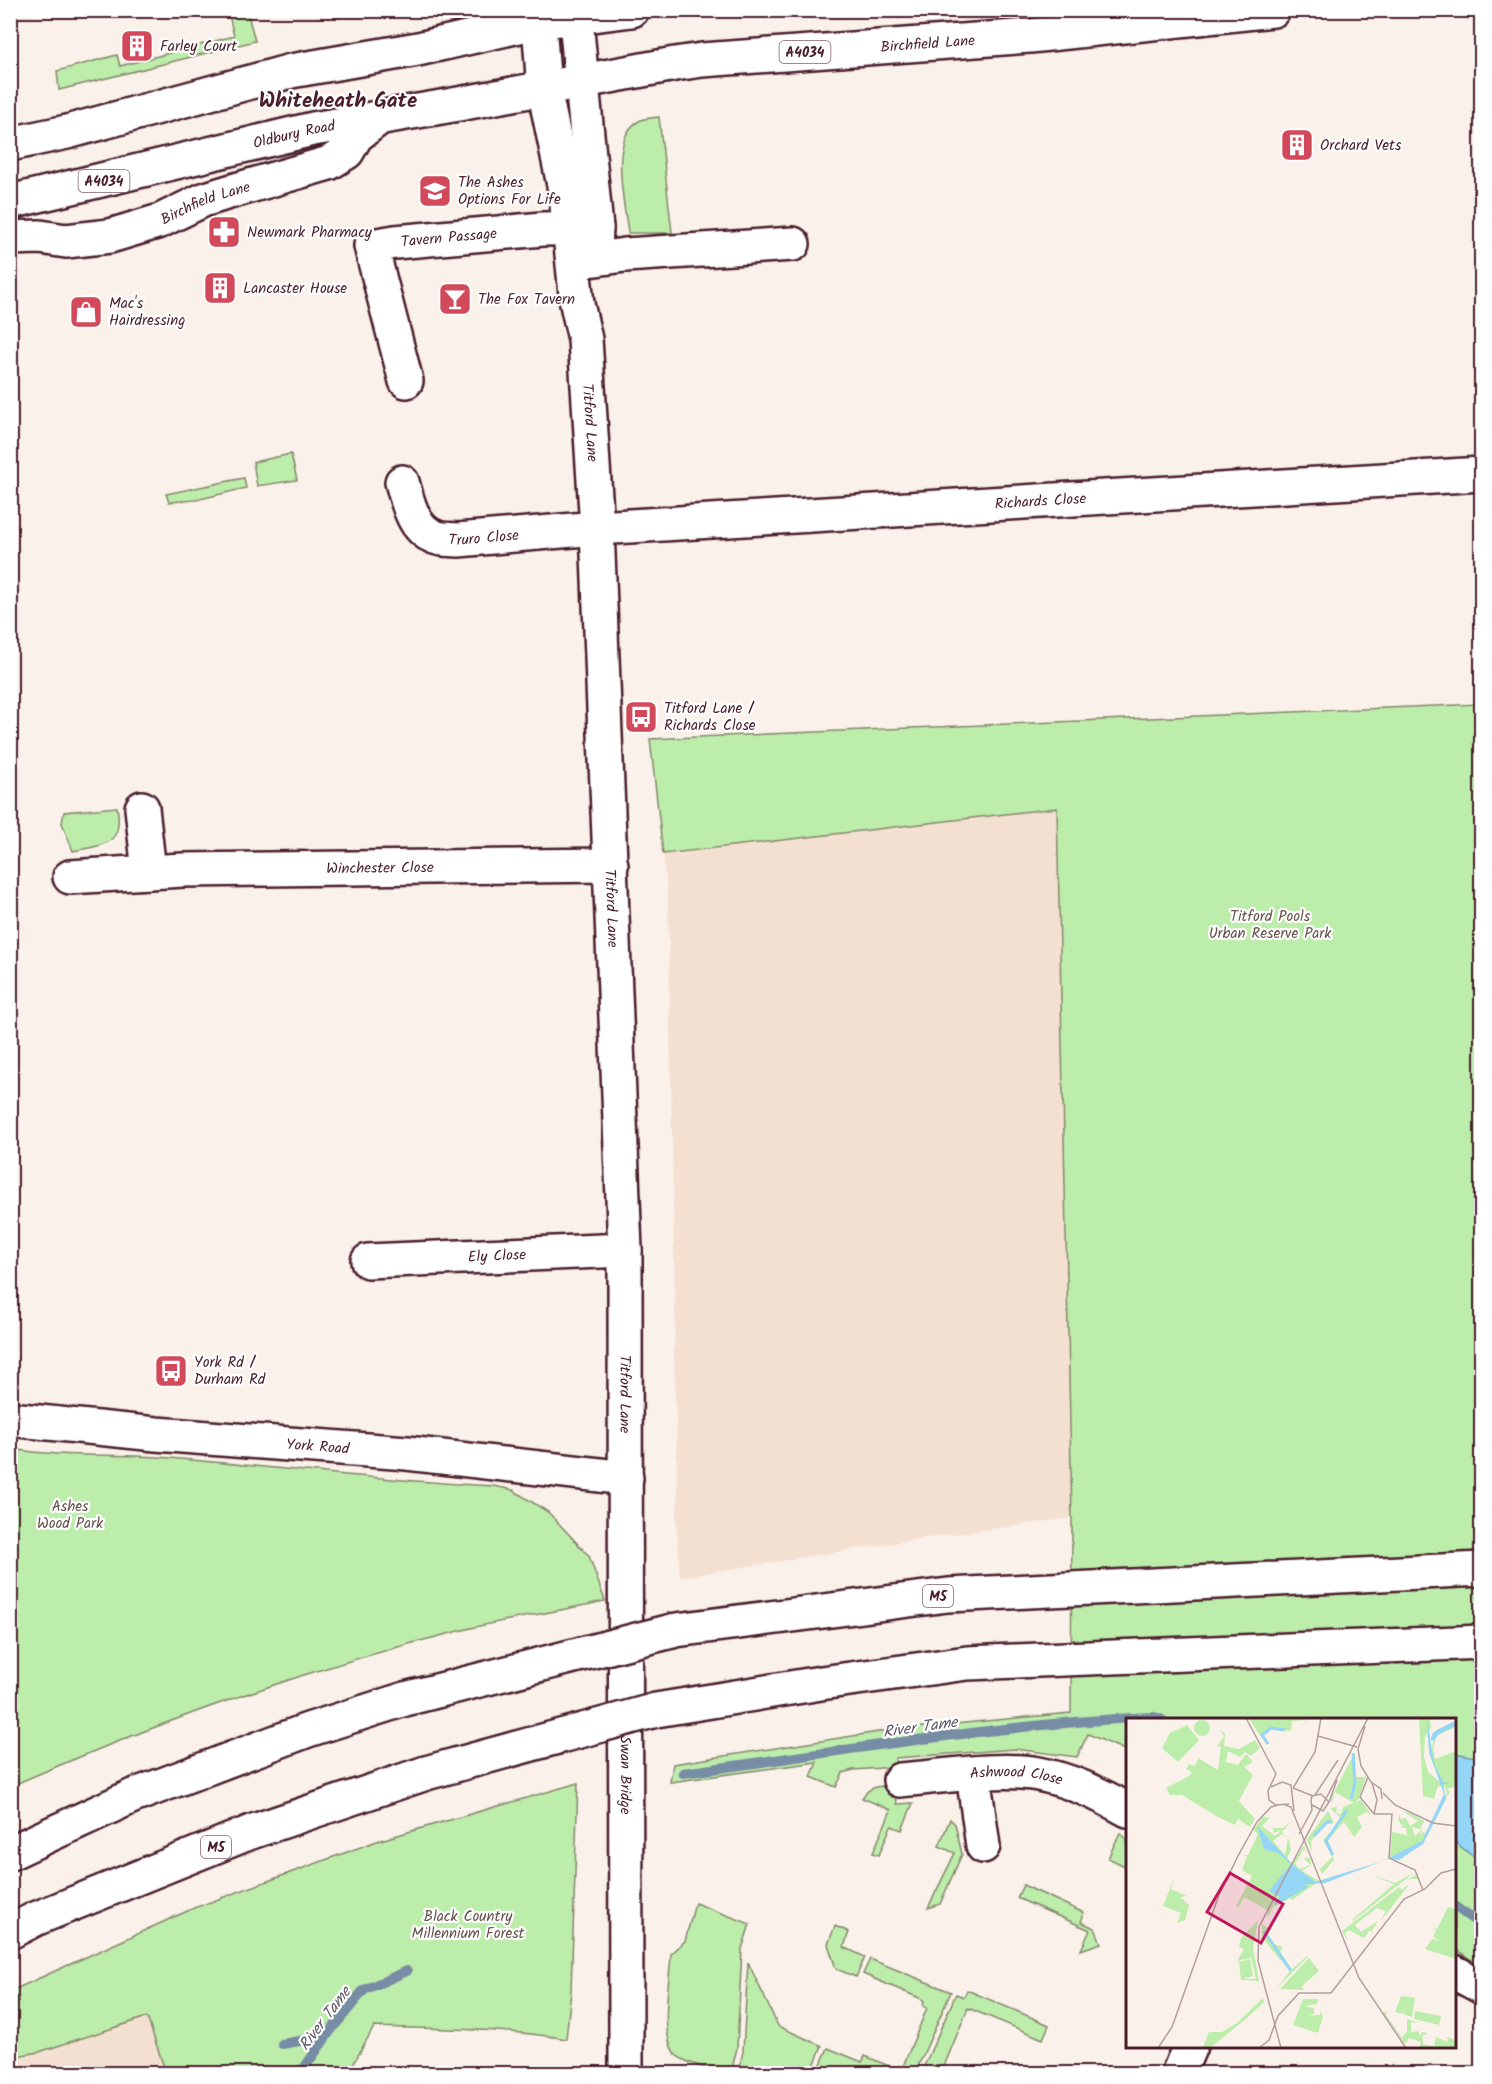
<svg xmlns="http://www.w3.org/2000/svg" width="1492" height="2084" font-family="Kalam,sans-serif">
<style>
.built{fill:#f4e0d1}
.green{fill:#bdedab;stroke:#84866b;stroke-width:1.5}
.water{fill:#95d5f6;stroke:#778ca5;stroke-width:1.5}
.lines{fill:none;stroke-linecap:round;stroke-linejoin:round}
.stream{stroke:#778ca5;stroke-width:10}
.minor-casing{stroke:#4a1f2b;stroke-width:38}
.major-casing{stroke:#4a1f2b;stroke-width:38}
.highway-casing{stroke:#4a1f2b;stroke-width:38}
.minor{stroke:#fff;stroke-width:33}
.major{stroke:#fff;stroke-width:33}
.highway{stroke:#fff;stroke-width:33}
.highway-bridge-casing{stroke:#4a1f2b;stroke-width:38;stroke-linecap:butt}
.highway-bridge{stroke:#fff;stroke-width:33}
.labels{text-anchor:middle;stroke-width:4.5;stroke-linejoin:round;paint-order:stroke}
.shield{fill:#fff;stroke:#80626b;stroke-width:1.5}
.shield-label{font-size:14px;font-weight:bold;fill:#4a1f2b}
.street-label{font-size:15px;fill:#4a1f2b;stroke:#fff}
.poi-label{font-size:15px;fill:#4a1f2b;stroke:#fff;text-anchor:start}
.park-label{font-size:15px;fill:#67524b;stroke:#fff}
.water-label{font-size:16px;font-style:italic;fill:#605668;stroke:#fff}
.district-label{font-size:21px;font-weight:bold;fill:#4a1f2b;stroke:#fff}
.inset-river{fill:none;stroke:#95d5f6;stroke-width:3}
.inset-road{fill:none;stroke:#b49d9e;stroke-width:1.5}
.view{fill:#c2185b;fill-opacity:0.15;stroke:#c2185b;stroke-width:3}
.inset-edge{fill:none;stroke:#4a1f2b;stroke-width:3}
</style>
<rect width="100%" height="100%" fill="#faf1ea"/>
<filter id="ink" filterUnits="userSpaceOnUse"><feTurbulence type="fractalNoise" baseFrequency=".0167" numOctaves="2"/><feDisplacementMap in="SourceGraphic" scale="12" xChannelSelector="R" yChannelSelector="G"/><feConvolveMatrix kernelMatrix="1 2 1 2 8 2 1 2 1" color-interpolation-filters="sRGB"/></filter>
<g filter="url(#ink)">
<g class="built">
<polygon points="1057,808 1072,1518 925,1538 680,1577 676,1515 678,1502 674,1351 675,1317 668,900 663,854"/>
<polygon points="148,2017 166,2073 11,2073 10,2056"/>
</g>
<g class="green">
<polygon points="228,11 247,11 255,41 59,90 57,71 117,55 120,66 234,36"/>
<path d="M659,117L672,233H628C625,204 607,135 641,120C646,118 653,118 659,117Z"/>
<polygon points="291,454 297,480 257,486 253,462"/>
<polygon points="244,478 246,488 196,500 169,502 166,494"/>
<polygon points="1481,704 1481,1966 1455,1949 1454,1720 1128,1720 1127,1751 1088,1734 1077,1757 1015,1749 895,1758 896,1767 853,1770 843,1773 836,1787 811,1777 817,1762 670,1782 673,1764 891,1730 1071,1713 1072,1518 1057,808 663,854 650,739"/>
<path d="M117,807C124,845 104,845 73,851L62,823L64,812Z"/>
<path d="M11,1449C59,1457 108,1454 157,1457C269,1466 381,1481 494,1486L513,1490L548,1512L589,1556L605,1601C559,1611 513,1618 467,1629C311,1667 158,1722 11,1786Z"/>
<path d="M578,1783L571,1991L566,2039C503,2028 437,2029 374,2027L348,2073H166L147,2017L39,2052L11,2057V1991L194,1908L298,1870L377,1841Z"/>
<path d="M895,1785L897,1804L913,1803L902,1830L891,1826L879,1855L873,1853L891,1810L862,1798C870,1785 881,1786 895,1785Z"/>
<polygon points="950,1819 955,1824 962,1854 940,1904 928,1908 955,1853 939,1846"/>
<polygon points="1120,1833 1127,1839 1127,1867 1108,1858"/>
<polygon points="1023,1885 1084,1913 1081,1922 1095,1928 1101,1943 1081,1950 1090,1930 1017,1898"/>
<path d="M695,1903L750,1924L742,1949L737,2048L731,2073C720,2074 710,2070 699,2066C692,2063 680,2060 675,2054C659,2033 670,1979 671,1954L685,1941Z"/>
<polygon points="835,1926 849,1932 844,1947 865,1957 856,1977 836,1969 828,1944"/>
<polygon points="870,1959 951,1992 915,2073 817,2073 828,2048 862,2062 865,2056 901,2071 927,2008 923,2006 924,2000 863,1974"/>
<polygon points="748,1962 778,2026 822,2046 811,2073 738,2073 743,2052"/>
<polygon points="967,1990 1049,2025 1043,2039 968,2008 942,2071 947,2073 921,2073 956,1994 964,1997"/>
</g>
<polygon class="water" points="1455,1753 1481,1758 1481,1863 1455,1842"/>
<g class="lines">
<g class="stream">
<path d="M683,1773C839,1752 996,1724 1154,1717L1162,1720"/>
<polyline points="1454,1906 1482,1926"/>
<polyline points="282,2044 316,2038 327,2032"/>
<polyline points="300,2074 331,2030 364,1990 407,1971"/>
</g>
<g class="minor-casing">
<g id="minor">
<path id="s1" d="M538,10L544,89L566,195L577,304L585,339L597,528L625,1250L626,2074"/>
<polyline points="575,10 596,228 595,251"/>
<path id="s2" d="M10,238L40,237L66,241L110,236L160,221L203,200L229,192L329,163L347,152L356,136L382,116"/>
<polyline points="574,262 625,255 793,244"/>
<path id="s3" d="M406,381L371,246L395,242L543,229L596,228"/>
<path id="s4" d="M402,482C408,502 413,532 438,538C444,540 451,539 458,540L597,528L1482,474"/>
<path id="s5" d="M149,872L183,870L611,865"/>
<polyline points="70,877 149,872 142,808"/>
<path id="s6" d="M368,1261L625,1250"/>
<path id="s7" d="M10,1419L156,1434L407,1453L626,1478"/>
<polyline points="973,1774 983,1846"/>
<path id="s8" d="M900,1780C941,1777 997,1767 1038,1774C1070,1780 1099,1794 1128,1810"/>
<polyline points="1454,1972 1482,1987"/>
<polyline points="1178,2074 1190,2046"/>
</g>
</g>
<g class="major-casing">
<g id="major">
<polyline points="10,144 67,132 291,71 418,49 537,22 632,10"/>
<path id="s9" d="M10,202L313,129L453,105L675,64L702,60L1030,36L1273,10"/>
</g>
</g>
<g class="highway-casing">
<g id="highway">
<polyline points="10,1853 133,1796 308,1730 405,1699"/>
<polyline points="10,1932 35,1919 251,1832 426,1773"/>
</g>
</g>
<use href="#minor" class="minor"/>
<use href="#major" class="major"/>
<use href="#highway" class="highway"/>
<g class="highway-bridge-casing">
<g id="highway-bridge">
<polyline points="405,1699 676,1630 948,1595 1482,1569"/>
<polyline points="426,1773 656,1710 821,1683 967,1663 1482,1642"/>
</g>
</g>
<use href="#highway-bridge" class="highway-bridge"/>
</g>
</g>
<defs>
<g id="building-square" transform="scale(1.725)"><rect x="-9" y="-9" width="18" height="18" rx="4" fill="#d1495b" stroke="#fff"/><path d="M-4-6H4V6H1V3H-1V6H-4ZM-2.5-4.3h1.7v1.8h-1.7ZM.8-4.3h1.7v1.8H.8ZM-2.5-1h1.7V.8h-1.7ZM.8-1h1.7V.8H.8Z" fill="#fff"/></g>
<g id="school-square" transform="scale(1.725)"><rect x="-9" y="-9" width="18" height="18" rx="4" fill="#d1495b" stroke="#fff"/><path d="M0-5L7-2L0 1L-7-2ZM-4 1L0 2.5L4 1V4Q0 6-4 4Z" fill="#fff"/></g>
<g id="pharmacy-square" transform="scale(1.725)"><rect x="-9" y="-9" width="18" height="18" rx="4" fill="#d1495b" stroke="#fff"/><path d="M-2-6h4v4h4v4h-4v4h-4v-4h-4v-4h4Z" fill="#fff"/></g>
<g id="bar-square" transform="scale(1.725)"><rect x="-9" y="-9" width="18" height="18" rx="4" fill="#d1495b" stroke="#fff"/><path d="M-6-5H6L.8 .8V4.5H3.5V6h-7V4.5H-.8V.8Z" fill="#fff"/></g>
<g id="shop-square" transform="scale(1.725)"><rect x="-9" y="-9" width="18" height="18" rx="4" fill="#d1495b" stroke="#fff"/><path d="M-5-2.5h2.3a2.7 3.5 0 0 1 5.4 0H5L5.5 6h-11ZM-1.5-2.5h3a1.5 2.3 0 0 0-3 0Z" fill="#fff"/></g>
<g id="bus-square" transform="scale(1.725)"><rect x="-9" y="-9" width="18" height="18" rx="4" fill="#d1495b" stroke="#fff"/><path d="M-5-6H5V4H4V6H2V4H-2V6H-4V4H-5ZM-3.5-4V0h7V-4ZM-3.5 1.2v1.5H-2V1.2ZM2 1.2v1.5H3.5V1.2Z" fill="#fff"/></g>
</defs>
<g fill-rule="evenodd">
<use href="#building-square" x="137" y="46"/>
<use href="#building-square" x="1297" y="145"/>
<use href="#school-square" x="435" y="191"/>
<use href="#pharmacy-square" x="224" y="232"/>
<use href="#building-square" x="220" y="288"/>
<use href="#bar-square" x="455" y="299"/>
<use href="#shop-square" x="86" y="312"/>
<use href="#bus-square" x="641" y="717"/>
<use href="#bus-square" x="171" y="1371"/>
</g>
<g class="labels">
<g class="shield">
<rect x="779.5" y="41" width="51" height="22" rx="4.5"/>
<rect x="78.5" y="170" width="51" height="22" rx="4.5"/>
<rect x="923" y="1585" width="30" height="22" rx="4.5"/>
<rect x="201" y="1836" width="30" height="22" rx="4.5"/>
</g>
<g class="shield-label">
<text x="805" y="57">A4034</text>
<text x="104" y="186">A4034</text>
<text x="938" y="1601">M5</text>
<text x="216" y="1852">M5</text>
</g>
<g class="street-label">
<text dy="5" stroke="none"><textPath href="#s9" startOffset="933">Birchfield Lane</textPath></text>
<text dy="5" stroke="none"><textPath href="#s9" startOffset="292">Oldbury Road</textPath></text>
<text dy="5" stroke="none"><textPath href="#s2" startOffset="202">Birchfield Lane</textPath></text>
<text dy="5" stroke="none"><textPath href="#s3" startOffset="218">Tavern Passage</textPath></text>
<text dy="5" stroke="none"><textPath href="#s1" startOffset="417">Titford Lane</textPath></text>
<text dy="5" stroke="none"><textPath href="#s4" startOffset="674">Richards Close</textPath></text>
<text dy="5" stroke="none"><textPath href="#s4" startOffset="116">Truro Close</textPath></text>
<text dy="5" stroke="none"><textPath href="#s5" startOffset="231">Winchester Close</textPath></text>
<text dy="5" stroke="none"><textPath href="#s1" startOffset="903">Titford Lane</textPath></text>
<text dy="5" stroke="none"><textPath href="#s6" startOffset="129">Ely Close</textPath></text>
<text dy="5" stroke="none"><textPath href="#s1" startOffset="1389">Titford Lane</textPath></text>
<text dy="5" stroke="none"><textPath href="#s7" startOffset="309">York Road</textPath></text>
<text dy="5" stroke="none"><textPath href="#s1" startOffset="1770">Swan Bridge</textPath></text>
<text dy="5" stroke="none"><textPath href="#s8" startOffset="117">Ashwood Close</textPath></text>
</g>
<g class="poi-label">
<text x="160" y="51">Farley Court</text>
<text x="1320" y="150">Orchard Vets</text>
<text x="458" y="187">The Ashes<tspan x="458" dy="17">Options For Life</tspan></text>
<text x="247" y="237">Newmark Pharmacy</text>
<text x="243" y="293">Lancaster House</text>
<text x="478" y="304">The Fox Tavern</text>
<text x="109" y="308">Mac's<tspan x="109" dy="17">Hairdressing</tspan></text>
<text x="664" y="713">Titford Lane /<tspan x="664" dy="17">Richards Close</tspan></text>
<text x="194" y="1367">York Rd /<tspan x="194" dy="17">Durham Rd</tspan></text>
</g>
<g class="park-label">
<text x="1270" y="921">Titford Pools<tspan x="1270" dy="17">Urban Reserve Park</tspan></text>
<text x="70" y="1511">Ashes<tspan x="70" dy="17">Wood Park</tspan></text>
<text x="468" y="1921">Black Country<tspan x="468" dy="17">Millennium Forest</tspan></text>
</g>
<g class="water-label">
<text transform="translate(920 1726) rotate(-8)" y="6">River Tame</text>
<text transform="translate(324 2018) rotate(-53)" y="6">River Tame</text>
</g>
<g class="district-label">
<text x="338" y="107">Whiteheath Gate</text>
</g>
</g>
<g transform="translate(1126 1718)">
<rect width="330" height="330" fill="#faf1ea"/>
<path d="M123,0H179L180,1L178,7L179,2L166,3L165,13L175,14L145,11L134,18ZM293,0H304L305,10L299,19L298,39L302,54L314,64L304,38L303,34V29L302,26L303,22L301,18L304,14V38L309,17L326,7L307,17L322,7L327,5L330,9L311,17L307,31L309,41L330,33V69L320,71L324,73L320,81L321,74L307,46L316,69L312,68L308,81L297,78ZM68 10a8 8 0 1 1 16 0a8 8 0 1 1-16 0ZM61,7L73,22L52,44L36,30L44,15ZM94,11L99,16L98,28L113,31L129,22L134,30L125,38L119,34L114,39L102,33L100,44L112,47L120,36L127,44L118,49L127,57L113,83L129,101L124,109L112,101L109,107L92,99L56,77H44L40,70L63,58L66,54L60,51L63,46L69,48L72,40L92,52L95,29L91,28L98,19ZM229,34L228,59H240L233,81L228,85L209,74L205,87V80ZM235,82L246,98L241,94L231,99L236,109L228,119L218,104L202,122L208,142L196,156L188,138L194,151L206,139L197,122L216,101L204,90L211,89L210,95L215,96L217,89ZM275,92L286,96L298,103L294,111L286,109L289,118L293,114L298,118L294,113L297,107L295,113L299,115L305,105L297,121L293,127L264,140L266,114L281,117L280,110L272,109H277L272,102L274,96V101L280,100L284,108L292,103ZM202,93L208,105L200,106L185,123L186,135L181,121ZM137,99L144,100L136,108L149,118L156,112L148,115L147,110H157L166,103L156,114L160,119L169,111L160,119L156,116L147,123L159,137L162,119L165,132L161,141L166,145L178,127L181,136L178,131L169,146L174,151L184,147L178,140H184L185,147L176,153L193,163L166,182L164,180L147,189L142,199L141,192L118,179L113,189L110,188L126,158L116,152L121,138L116,137H122L132,116L127,112ZM289,154L227,203L226,202L268,166L252,160L249,158L269,165ZM290,156L292,161H284L273,169L276,172L281,167L282,168L254,204L260,193L251,190L229,207L235,214L252,203L246,213L249,217L244,212L238,220L223,212L219,215L222,224L216,213ZM48,160L45,171L61,178L54,179L63,187L59,202L51,205L55,195L37,188ZM322,189L330,191V241L299,231L306,221L315,224L307,219L310,212L306,210L311,211ZM132,202L127,229L133,263L115,262L113,244L124,241L127,258L117,261H130L125,240L111,243L118,231L113,229L115,220ZM136,206L142,210L139,215L147,226L157,229L154,234L166,251L181,238L173,230L182,239L151,270L164,253L136,220ZM183,240L193,253L176,268L178,272L154,271ZM275,278L289,280L286,299L277,296L282,285L276,296L269,294ZM137,280L138,284L121,300L84,330H77L83,314H96L111,305ZM177,281H192L191,286L178,288L188,290V296L183,298L194,297V293L197,298L192,315L167,307ZM261,293L260,297L276,320L281,313V301L293,305L285,304V314L292,313L294,318L296,314L302,315L296,318L297,326L308,328L310,319L322,324L321,319L330,322V330H293L295,324L283,320L279,326L257,295ZM289,293L315,298L313,307L288,301Z" fill="#bdedab"/>
<path d="M301,0L308,45L317,64L326,66H317L320,81L297,126L273,142L262,141L199,165L181,166L147,185L154,179L143,173L165,146L152,135L138,131L131,108L166,146L189,164L257,143L296,123L318,76L303,34Z" fill="#95d5f6"/>
<path class="inset-river" d="M330,4L312,13L308,16L306,22L312,15L330,6M142,26L136,17L145,10L159,12M225,81L229,65L227,35M188,118L201,104H206M207,137L200,123L221,92M149,186L181,168M138,213L165,253"/>
<path class="inset-road" d="M120,0L150,56L142,73L143,82L150,87L163,86M239,8L232,31L235,48L245,64L255,71L256,81M192,18L231,29M242,59L234,79L248,96M246,65L251,82L248,96M145,69L156,64L165,67L168,93M167,70L189,34L195,0M167,70L187,78M257,75L269,87L307,105L330,108M189,77L212,42M203,84L211,62M159,87L165,89L233,260L280,330M248,96H266L263,140L289,152L297,172M173,116L186,92L185,82L186,78L195,76L203,84L197,93L186,87M205,275L278,181L299,171L315,155L330,151M32,330L46,309L93,177L113,136L131,104L145,89L152,87M133,330L143,322L152,298L173,275H205M155,330L132,243L133,209L242,0"/>
<path class="view" d="M104,155L157,186L135,225L81,194Z"/>
<rect width="330" height="330" class="inset-edge"/>
</g>
<rect width="1492" height="2084" fill="none" stroke="#fff" stroke-width="36"/>
<rect x="18" y="18" width="1456" height="2048" fill="none" stroke="#4a1f2b" stroke-width="2" filter="url(#ink)"/>
</svg>
